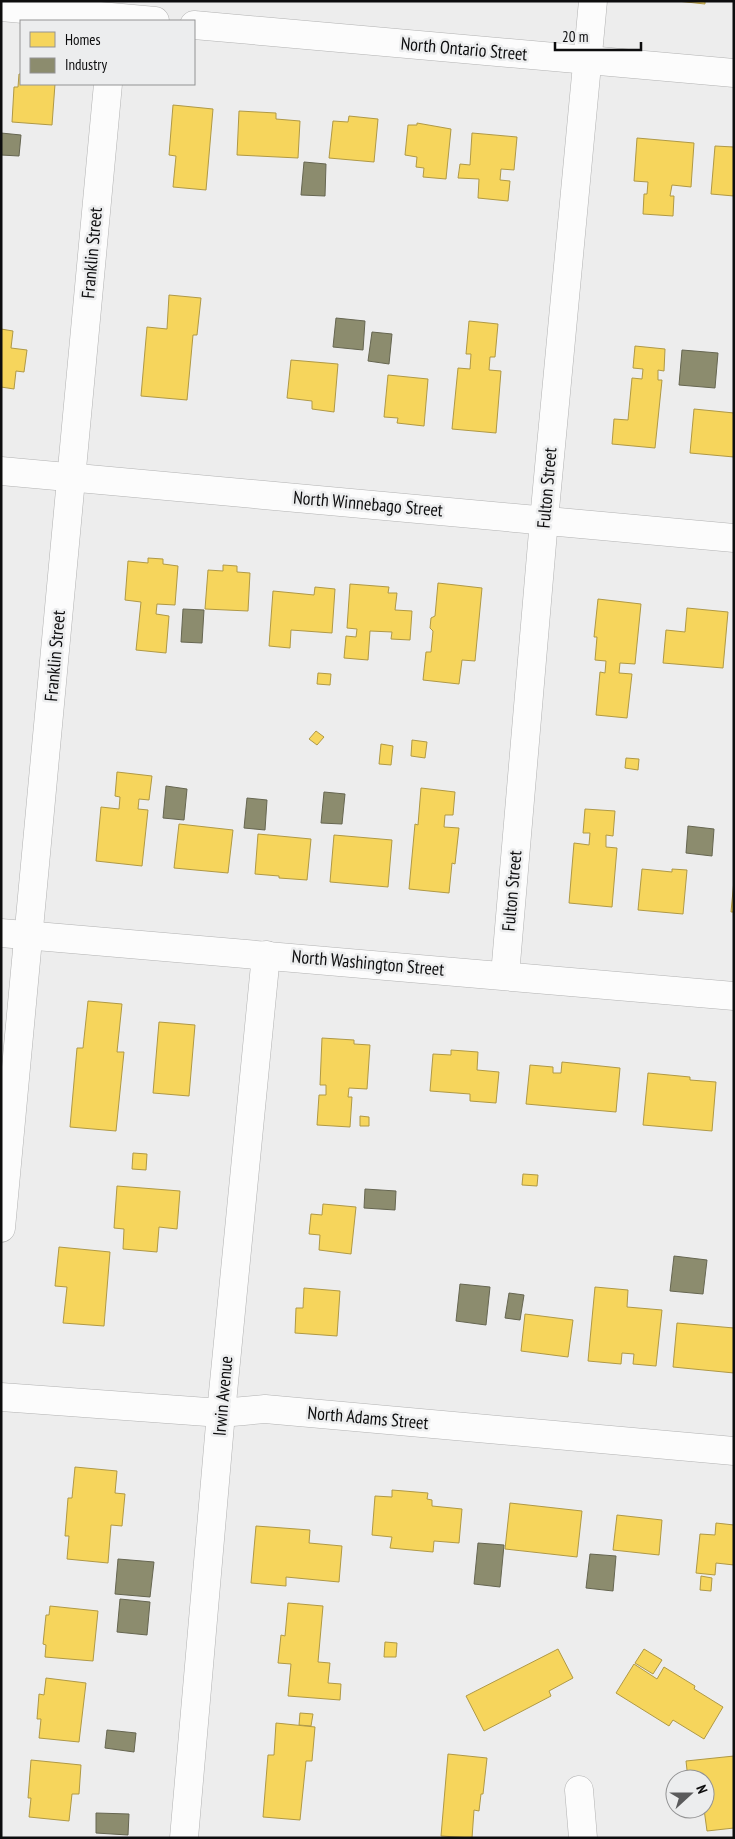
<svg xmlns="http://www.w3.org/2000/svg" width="735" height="1839" font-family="'PT Sans Narrow',sans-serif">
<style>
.homes{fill:#f6d55c;stroke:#b09945}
.industry{fill:#8c8c6e;stroke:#666651}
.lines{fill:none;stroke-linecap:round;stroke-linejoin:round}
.minor-casing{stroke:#b2b2b2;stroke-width:29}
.minor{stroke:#fcfcfc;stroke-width:28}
.labels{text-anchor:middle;stroke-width:5;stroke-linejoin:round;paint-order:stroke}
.street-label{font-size:18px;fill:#0d0d0e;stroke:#ecedee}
</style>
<rect width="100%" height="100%" fill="#ededed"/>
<g class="homes">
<polygon points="677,1 705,1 705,4"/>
<polygon points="19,74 21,74 21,84 55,84 52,125 12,122 14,87 18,87"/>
<polygon points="173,105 213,109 206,190 173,187 176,156 169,155"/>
<polygon points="239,111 276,113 276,119 300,121 298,158 237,155"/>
<polygon points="349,116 378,119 374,162 329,158 333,121 348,122"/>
<polygon points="417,123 451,129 446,179 423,177 424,168 416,167 417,157 405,155 408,125 417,125"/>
<polygon points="472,133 517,137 514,170 501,169 500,180 510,181 508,201 478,198 479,179 458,178 460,164 470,165"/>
<polygon points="637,138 694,143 691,187 672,185 670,196 674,196 673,216 643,214 644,194 647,194 648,182 634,181"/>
<polygon points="715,146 734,147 734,196 711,194"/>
<polygon points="169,295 201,298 197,335 193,335 187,400 141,396 147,327 167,329"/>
<polygon points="469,321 498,324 495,357 490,357 489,370 501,371 496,433 452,429 458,368 470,369 471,354 466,354"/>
<polygon points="1,329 13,331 11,348 27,350 24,372 16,371 14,389 1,387"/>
<polygon points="635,346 665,349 664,371 658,370 658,380 662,380 655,448 612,444 614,419 628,420 632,378 642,379 643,369 633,368"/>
<polygon points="291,360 338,364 334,412 312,409 312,401 287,398"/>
<polygon points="388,375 428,379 424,426 397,423 398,418 384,417"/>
<polygon points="694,409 734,413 734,457 690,453"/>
<polygon points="148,558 163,559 163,564 178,566 175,605 157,604 156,614 169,616 166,653 136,650 141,602 125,600 128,561 148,563"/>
<polygon points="223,565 237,566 237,572 250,573 248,611 205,609 208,570 223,571"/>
<polygon points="438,583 482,588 475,661 462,660 459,684 423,680 426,652 431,652 433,631 430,628 431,618 435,616"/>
<polygon points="350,584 389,587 388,593 397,593 395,610 412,611 410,640 391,639 392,632 370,631 368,660 344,658 346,636 356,637 357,629 347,628"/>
<polygon points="315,587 335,589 332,633 291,630 290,648 269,646 273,591 314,595"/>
<polygon points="598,599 641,604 635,664 620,663 619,673 632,674 627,718 596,715 600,672 605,673 606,661 595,660 597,637 594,637"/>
<polygon points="687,608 728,612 723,668 663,663 666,630 685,632"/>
<polygon points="318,673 331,674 330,685 317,684"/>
<polygon points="316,731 324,737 317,745 309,739"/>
<polygon points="412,740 427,742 425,758 411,756"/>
<polygon points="381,744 393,746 391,765 379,764"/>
<polygon points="626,758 639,759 638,770 625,768"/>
<polygon points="117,772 152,776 149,800 139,799 138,809 148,810 142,866 96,861 101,807 119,809 120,797 115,796"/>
<polygon points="421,788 455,792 453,815 445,815 444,827 459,828 455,864 452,863 449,893 409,889 415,824 418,825"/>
<polygon points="585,809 615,811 613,836 606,835 606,847 617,848 612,907 569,903 574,843 589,845 590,833 583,833"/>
<polygon points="179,824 233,830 228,873 174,868"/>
<polygon points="258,834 311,839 307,880 279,878 279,876 255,874"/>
<polygon points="334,835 392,840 388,887 330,882"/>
<polygon points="642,869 672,872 672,869 687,870 683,914 638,910"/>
<polygon points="734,880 734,912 731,912"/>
<polygon points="88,1001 122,1004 117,1052 124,1052 116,1131 70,1127 77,1048 83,1048"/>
<polygon points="159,1022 195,1025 189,1096 153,1093"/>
<polygon points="322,1038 354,1040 354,1044 370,1045 367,1089 349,1088 348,1097 352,1097 350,1127 317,1125 319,1095 326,1095 326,1085 320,1085"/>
<polygon points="451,1050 478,1052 477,1070 499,1072 496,1103 470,1101 470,1094 430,1091 433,1054 451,1055"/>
<polygon points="562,1062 620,1068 616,1112 526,1104 530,1065 553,1067 553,1073 561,1073"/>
<polygon points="648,1073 690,1077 690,1080 716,1082 712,1131 643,1125"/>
<polygon points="360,1116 369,1117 369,1126 360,1126"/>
<polygon points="133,1153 147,1154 146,1170 132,1169"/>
<polygon points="523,1174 538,1175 537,1186 522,1185"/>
<polygon points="117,1186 180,1191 177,1229 159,1227 157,1252 123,1249 124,1229 114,1228"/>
<polygon points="323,1204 356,1207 351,1254 319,1250 320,1235 309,1234 311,1214 322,1215"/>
<polygon points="59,1247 110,1252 104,1326 63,1323 67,1287 55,1286"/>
<polygon points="595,1287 628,1290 627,1307 662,1310 656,1366 633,1364 634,1354 622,1353 621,1364 588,1361"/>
<polygon points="304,1288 340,1291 337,1336 295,1333 296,1308 303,1308"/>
<polygon points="525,1314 573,1320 568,1357 521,1351"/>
<polygon points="677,1323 734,1328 734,1373 673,1367"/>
<polygon points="75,1467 117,1471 115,1493 125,1494 122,1526 111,1525 108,1563 67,1559 69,1536 65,1536 68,1498 72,1498"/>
<polygon points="392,1490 428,1493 427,1499 432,1500 432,1506 462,1509 459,1543 434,1541 433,1552 390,1548 392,1537 372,1535 375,1496 392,1497"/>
<polygon points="510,1503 582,1511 577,1557 505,1549"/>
<polygon points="617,1515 662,1520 659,1555 613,1550"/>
<polygon points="716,1523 734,1525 734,1565 716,1563 715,1575 696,1573 700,1534 715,1535"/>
<polygon points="256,1526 310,1530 309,1543 342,1546 339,1582 286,1577 286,1586 251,1583"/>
<polygon points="701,1576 712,1578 711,1591 700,1590"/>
<polygon points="288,1603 323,1606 318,1662 330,1663 328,1683 341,1684 340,1700 288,1696 291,1664 278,1663 281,1635 285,1636"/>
<polygon points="50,1606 98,1611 93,1661 45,1657 46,1645 43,1644 46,1615 49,1615"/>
<polygon points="385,1642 397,1643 396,1657 384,1657"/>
<polygon points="558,1649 573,1678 549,1691 551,1696 484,1731 466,1696"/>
<polygon points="644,1649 662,1660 653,1674 635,1663"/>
<polygon points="634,1664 657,1679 664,1667 695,1686 694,1689 723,1707 704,1739 673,1720 669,1726 616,1693"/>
<polygon points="46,1678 86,1683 79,1742 39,1738 41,1719 37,1719 39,1694 44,1695"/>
<polygon points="300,1713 313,1714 311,1726 299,1725"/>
<polygon points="276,1723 315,1727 312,1761 306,1761 300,1820 263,1817 268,1755 274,1755"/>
<polygon points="448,1754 487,1758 483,1794 481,1794 479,1811 474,1810 472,1838 441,1836"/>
<polygon points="734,1756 734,1828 707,1831 704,1809 705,1779 688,1779 686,1761"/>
<polygon points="31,1760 81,1765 79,1794 72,1794 69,1821 29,1817 31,1798 28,1798"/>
</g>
<g class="industry">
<polygon points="1,133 21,135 19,156 1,155"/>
<polygon points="304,162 326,164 325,196 301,195"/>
<polygon points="336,318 365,321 363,350 333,347"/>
<polygon points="372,332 392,334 389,364 368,361"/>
<polygon points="682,350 718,353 715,388 679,385"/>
<polygon points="183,609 204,610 202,643 181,642"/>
<polygon points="166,786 187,789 184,820 163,818"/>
<polygon points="324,792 345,794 342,824 321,823"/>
<polygon points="247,798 267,800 265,830 244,828"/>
<polygon points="688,826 714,829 712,856 686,853"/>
<polygon points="365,1189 396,1191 395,1210 364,1208"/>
<polygon points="674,1256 707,1260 703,1294 670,1291"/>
<polygon points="460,1284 490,1287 486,1325 456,1321"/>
<polygon points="509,1293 524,1295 520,1320 505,1318"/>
<polygon points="478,1543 504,1545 500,1587 474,1584"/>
<polygon points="590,1554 616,1556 613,1591 586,1588"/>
<polygon points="118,1559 154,1562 150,1597 115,1594"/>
<polygon points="120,1599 150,1602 147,1635 117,1632"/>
<polygon points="107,1730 136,1733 134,1752 105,1748"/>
<polygon points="96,1813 129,1814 128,1835 96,1833"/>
</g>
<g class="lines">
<g class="minor-casing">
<g id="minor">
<polyline points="1,7 155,21"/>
<polyline points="194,25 734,73"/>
<polyline points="1,471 734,538"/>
<polyline points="1,933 734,996"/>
<polyline points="505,975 544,520 593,1"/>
<polyline points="1,1228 108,84"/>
<polyline points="1,1397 221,1413 265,1409 734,1451"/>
<polyline points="579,1790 583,1838"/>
<polyline points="184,1838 221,1413 266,955"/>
</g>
</g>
<use href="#minor" class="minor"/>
</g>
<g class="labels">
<g class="street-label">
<text transform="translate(464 49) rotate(5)" y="6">North Ontario Street</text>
<text transform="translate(92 253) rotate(-85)" y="6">Franklin Street</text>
<text transform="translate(547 488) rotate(-85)" y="6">Fulton Street</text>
<text transform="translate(368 504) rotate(5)" y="6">North Winnebago Street</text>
<text transform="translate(55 656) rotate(-85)" y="6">Franklin Street</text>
<text transform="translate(512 891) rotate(-85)" y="6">Fulton Street</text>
<text transform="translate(368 963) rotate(5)" y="6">North Washington Street</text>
<text transform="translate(223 1396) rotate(-85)" y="6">Irwin Avenue</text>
<text transform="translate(368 1418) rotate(5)" y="6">North Adams Street</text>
</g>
</g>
<rect width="735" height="1839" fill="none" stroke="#0d0d0e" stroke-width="5"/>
<rect x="20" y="20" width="175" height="65" fill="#ecedee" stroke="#939394"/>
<rect x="30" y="32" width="25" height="15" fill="#f6d55c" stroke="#939394"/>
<text x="65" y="45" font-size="15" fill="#0d0d0e">Homes</text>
<rect x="30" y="58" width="25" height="15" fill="#8c8c6e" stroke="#939394"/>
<text x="65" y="70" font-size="15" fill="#0d0d0e">Industry</text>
<g transform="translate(690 1794) rotate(69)"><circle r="24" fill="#ecedee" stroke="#939394"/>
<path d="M0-4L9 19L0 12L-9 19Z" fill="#5b5b5c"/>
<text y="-8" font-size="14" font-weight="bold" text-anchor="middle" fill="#0d0d0e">N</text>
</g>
<path d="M555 42v8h86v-8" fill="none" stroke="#0d0d0e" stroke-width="2.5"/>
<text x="562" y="42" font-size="15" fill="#0d0d0e" stroke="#ecedee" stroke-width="4" paint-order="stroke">20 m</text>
</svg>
